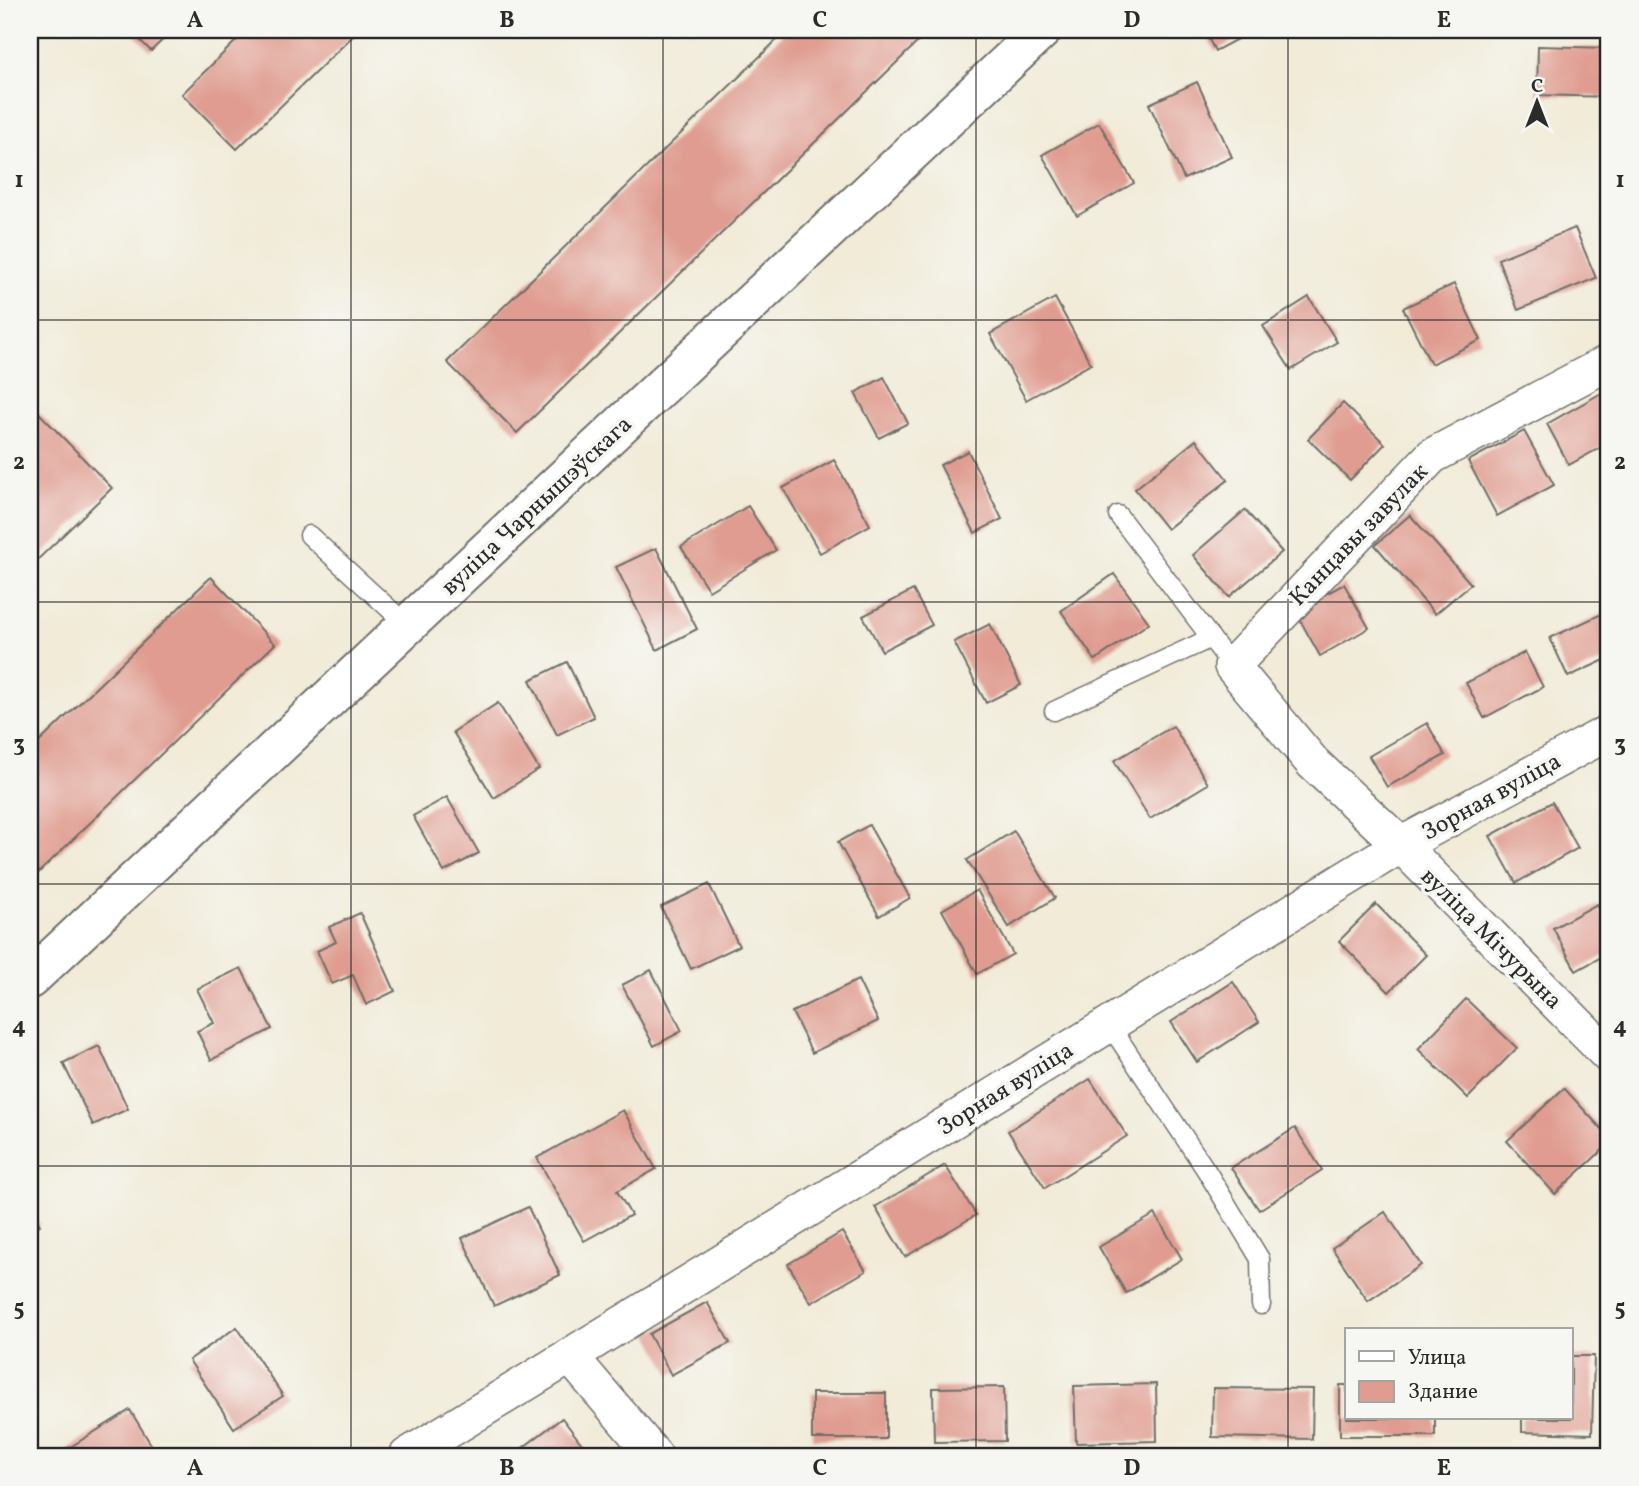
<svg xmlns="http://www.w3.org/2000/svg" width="1639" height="1486" font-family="Vollkorn,serif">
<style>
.building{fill:#e09c90}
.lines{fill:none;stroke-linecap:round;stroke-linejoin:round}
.lane-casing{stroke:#706e68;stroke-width:21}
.street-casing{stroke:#706e68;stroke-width:38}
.secondary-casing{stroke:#706e68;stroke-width:42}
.lane{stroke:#fff;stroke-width:18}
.street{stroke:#fff;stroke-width:35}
.secondary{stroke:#fff;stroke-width:38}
.grid{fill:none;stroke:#2b2b2b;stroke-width:2;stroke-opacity:0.55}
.labels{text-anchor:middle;stroke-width:7;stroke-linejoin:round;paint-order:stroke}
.street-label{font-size:24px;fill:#2b2b2b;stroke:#f6f6f2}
.neatline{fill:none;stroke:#2b2b2b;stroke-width:2.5}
.grid-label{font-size:23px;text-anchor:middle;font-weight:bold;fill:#2b2b2b}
</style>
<rect width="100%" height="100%" fill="#f6f6f2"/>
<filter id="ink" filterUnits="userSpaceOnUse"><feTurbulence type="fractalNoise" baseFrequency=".0143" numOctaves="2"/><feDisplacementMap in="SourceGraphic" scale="14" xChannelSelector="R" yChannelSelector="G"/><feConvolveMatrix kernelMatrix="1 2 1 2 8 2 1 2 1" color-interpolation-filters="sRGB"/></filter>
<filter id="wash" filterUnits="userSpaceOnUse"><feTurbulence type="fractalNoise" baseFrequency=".00686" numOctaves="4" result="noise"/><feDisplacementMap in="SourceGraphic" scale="28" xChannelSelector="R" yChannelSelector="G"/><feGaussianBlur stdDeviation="1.57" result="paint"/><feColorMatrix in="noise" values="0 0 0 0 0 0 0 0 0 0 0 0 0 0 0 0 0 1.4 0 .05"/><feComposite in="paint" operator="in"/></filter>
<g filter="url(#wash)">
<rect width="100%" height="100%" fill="#f1ebd8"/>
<g id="blocks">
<g class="building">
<polygon points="130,30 173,30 151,51"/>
<polygon points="247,30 359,30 237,149 182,94"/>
<polygon points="787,30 930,30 517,433 447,362"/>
<polygon points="1204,30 1254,30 1215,51"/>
<polygon points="1538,46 1609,48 1609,97 1537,95"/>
<polygon points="1197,82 1232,157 1184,179 1149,104"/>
<polygon points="1099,123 1134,183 1077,216 1042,155"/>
<polygon points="1575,228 1596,278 1518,310 1498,259"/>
<polygon points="1454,284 1481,340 1431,364 1403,308"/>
<polygon points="1309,297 1337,342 1291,370 1263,326"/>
<polygon points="1055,298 1091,364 1026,400 990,334"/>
<polygon points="884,377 908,423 879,438 855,393"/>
<polygon points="1605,391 1609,398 1609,443 1569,465 1547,424"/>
<polygon points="1343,403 1385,444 1350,480 1308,439"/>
<polygon points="39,413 112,488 30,567 30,422"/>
<polygon points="1524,431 1554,485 1497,516 1468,461"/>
<polygon points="1196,440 1228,480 1167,529 1135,489"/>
<polygon points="968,451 1002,519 975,533 940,465"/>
<polygon points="834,460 870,525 820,553 783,488"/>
<polygon points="748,506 776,550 709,591 681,547"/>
<polygon points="1245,510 1282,552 1229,597 1193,555"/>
<polygon points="1410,515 1471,584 1435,614 1375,545"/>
<polygon points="656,548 697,629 657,650 616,567"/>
<polygon points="1114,574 1149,623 1095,660 1061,611"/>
<polygon points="211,577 275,644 30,881 30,751"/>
<polygon points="1344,584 1369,628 1320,656 1295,611"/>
<polygon points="913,590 932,625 882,651 863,616"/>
<polygon points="1608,611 1609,658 1568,677 1550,638"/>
<polygon points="990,624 1021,685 986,703 954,642"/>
<polygon points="1525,652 1543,687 1484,718 1466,683"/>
<polygon points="567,662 594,717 557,735 530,680"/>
<polygon points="498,703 539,769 494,798 453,732"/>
<polygon points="1427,723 1445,755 1387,787 1369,756"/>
<polygon points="1173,726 1208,784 1150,819 1114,761"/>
<polygon points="447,797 479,853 444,872 413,816"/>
<polygon points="1552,802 1578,848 1516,883 1490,836"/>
<polygon points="869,825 910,898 879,916 838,842"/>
<polygon points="1014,831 1055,898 1009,927 967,860"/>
<polygon points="709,884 739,946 691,969 661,907"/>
<polygon points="977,890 1013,954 977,974 942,910"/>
<polygon points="1376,904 1426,955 1389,992 1339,941"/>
<polygon points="1597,904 1609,927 1609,953 1576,971 1553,928"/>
<polygon points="360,913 395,991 366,1005 353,975 332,984 317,951 336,942 329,927"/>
<polygon points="241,968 272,1029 211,1060 197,1031 214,1023 197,989"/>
<polygon points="651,970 682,1031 654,1046 622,985"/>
<polygon points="858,980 878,1021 812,1053 792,1012"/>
<polygon points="1233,982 1259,1022 1197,1062 1171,1022"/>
<polygon points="1466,999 1517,1048 1468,1098 1418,1049"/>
<polygon points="99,1046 128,1109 93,1125 63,1063"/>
<polygon points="1090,1079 1127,1136 1045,1188 1008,1131"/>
<polygon points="1564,1088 1609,1137 1609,1144 1555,1194 1507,1141"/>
<polygon points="623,1110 656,1169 617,1191 631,1215 584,1241 537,1158"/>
<polygon points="1295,1128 1322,1170 1259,1210 1231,1168"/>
<polygon points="945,1165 976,1215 905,1257 875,1207"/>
<polygon points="528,1207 560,1275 494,1306 462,1238"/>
<polygon points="30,1208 40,1225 30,1231"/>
<polygon points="1385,1212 1421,1265 1368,1301 1332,1248"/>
<polygon points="1155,1214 1182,1259 1126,1293 1099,1247"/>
<polygon points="842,1232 866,1271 811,1303 788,1264"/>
<polygon points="707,1302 730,1343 671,1375 649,1334"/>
<polygon points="237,1327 283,1396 234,1428 189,1360"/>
<polygon points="1571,1356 1594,1356 1592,1434 1522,1432 1522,1418 1571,1418"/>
<polygon points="1156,1384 1157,1441 1076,1443 1074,1386"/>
<polygon points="1340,1385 1347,1385 1347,1418 1435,1418 1435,1436 1340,1436"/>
<polygon points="1004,1387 1005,1441 934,1442 933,1388"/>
<polygon points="1213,1388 1313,1389 1312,1439 1212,1437"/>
<rect x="812" y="1393" width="74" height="46"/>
<polygon points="130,1410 158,1456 56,1456"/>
<polygon points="562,1418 591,1456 512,1456"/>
</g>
</g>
</g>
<g filter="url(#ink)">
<use href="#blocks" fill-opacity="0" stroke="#706e68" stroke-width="2"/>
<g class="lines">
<g class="lane-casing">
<g id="lane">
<polyline points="1118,515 1232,666"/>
<polyline points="309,535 408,626"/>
<polyline points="1054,711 1211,638"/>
<polyline points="1109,1024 1206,1170 1260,1259 1261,1305"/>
</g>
</g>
<g class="street-casing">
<g id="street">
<polyline points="1609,362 1432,456 1232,666 1313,763 1401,845 1609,1056"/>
<polyline points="570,1356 655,1456"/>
<polyline points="407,1456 1401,845 1609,732"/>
</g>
</g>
<g class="secondary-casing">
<polyline id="secondary" points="30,979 1042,30"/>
</g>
<use href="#lane" class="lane"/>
<use href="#street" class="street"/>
<use href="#secondary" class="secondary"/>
</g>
</g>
<path class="grid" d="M351,30V1456M663,30V1456M976,30V1456M1288,30V1456M30,320H1609M30,602H1609M30,884H1609M30,1166H1609"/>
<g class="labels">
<g class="street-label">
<text transform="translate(536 505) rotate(-43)" y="8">вуліца Чарнышэўскага</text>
<text transform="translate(1358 534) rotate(-46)" y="8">Канцавы завулак</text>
<text transform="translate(1491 796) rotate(-29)" y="8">Зорная вуліца</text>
<text transform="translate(1492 938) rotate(45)" y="8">вуліца Мічурына</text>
<text transform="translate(1005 1088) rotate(-32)" y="8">Зорная вуліца</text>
</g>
</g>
<rect width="1639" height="1486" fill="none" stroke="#f6f6f2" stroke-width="77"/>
<rect x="1345" y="1328" width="228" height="91" fill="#f6f6f2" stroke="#a5a5a2" stroke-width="2"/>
<rect x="1359" y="1351" width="35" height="10" fill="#ffffff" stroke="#a5a5a2" stroke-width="2"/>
<text x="1408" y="1364" font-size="21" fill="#2b2b2b">Улица</text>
<rect x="1359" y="1381" width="35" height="21" fill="#e09c90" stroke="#a5a5a2" stroke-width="2"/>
<text x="1408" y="1398" font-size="21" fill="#2b2b2b">Здание</text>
<g transform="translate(1537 102)" stroke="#f6f6f2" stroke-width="5" paint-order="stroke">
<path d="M0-5L12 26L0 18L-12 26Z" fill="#2b2b2b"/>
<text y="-10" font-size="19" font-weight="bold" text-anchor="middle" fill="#2b2b2b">С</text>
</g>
<rect x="38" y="38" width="1562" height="1410" class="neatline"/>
<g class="grid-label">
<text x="195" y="27">A</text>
<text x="507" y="27">B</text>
<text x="820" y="27">C</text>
<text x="1132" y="27">D</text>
<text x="1444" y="27">E</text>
<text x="19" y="187">1</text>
<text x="1620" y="187">1</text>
<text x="19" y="469">2</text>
<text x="1620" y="469">2</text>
<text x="19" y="751">3</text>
<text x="1620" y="751">3</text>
<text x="19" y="1033">4</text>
<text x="1620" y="1033">4</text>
<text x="19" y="1315">5</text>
<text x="1620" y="1315">5</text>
<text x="195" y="1475">A</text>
<text x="507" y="1475">B</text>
<text x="820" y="1475">C</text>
<text x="1132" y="1475">D</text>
<text x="1444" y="1475">E</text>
</g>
</svg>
